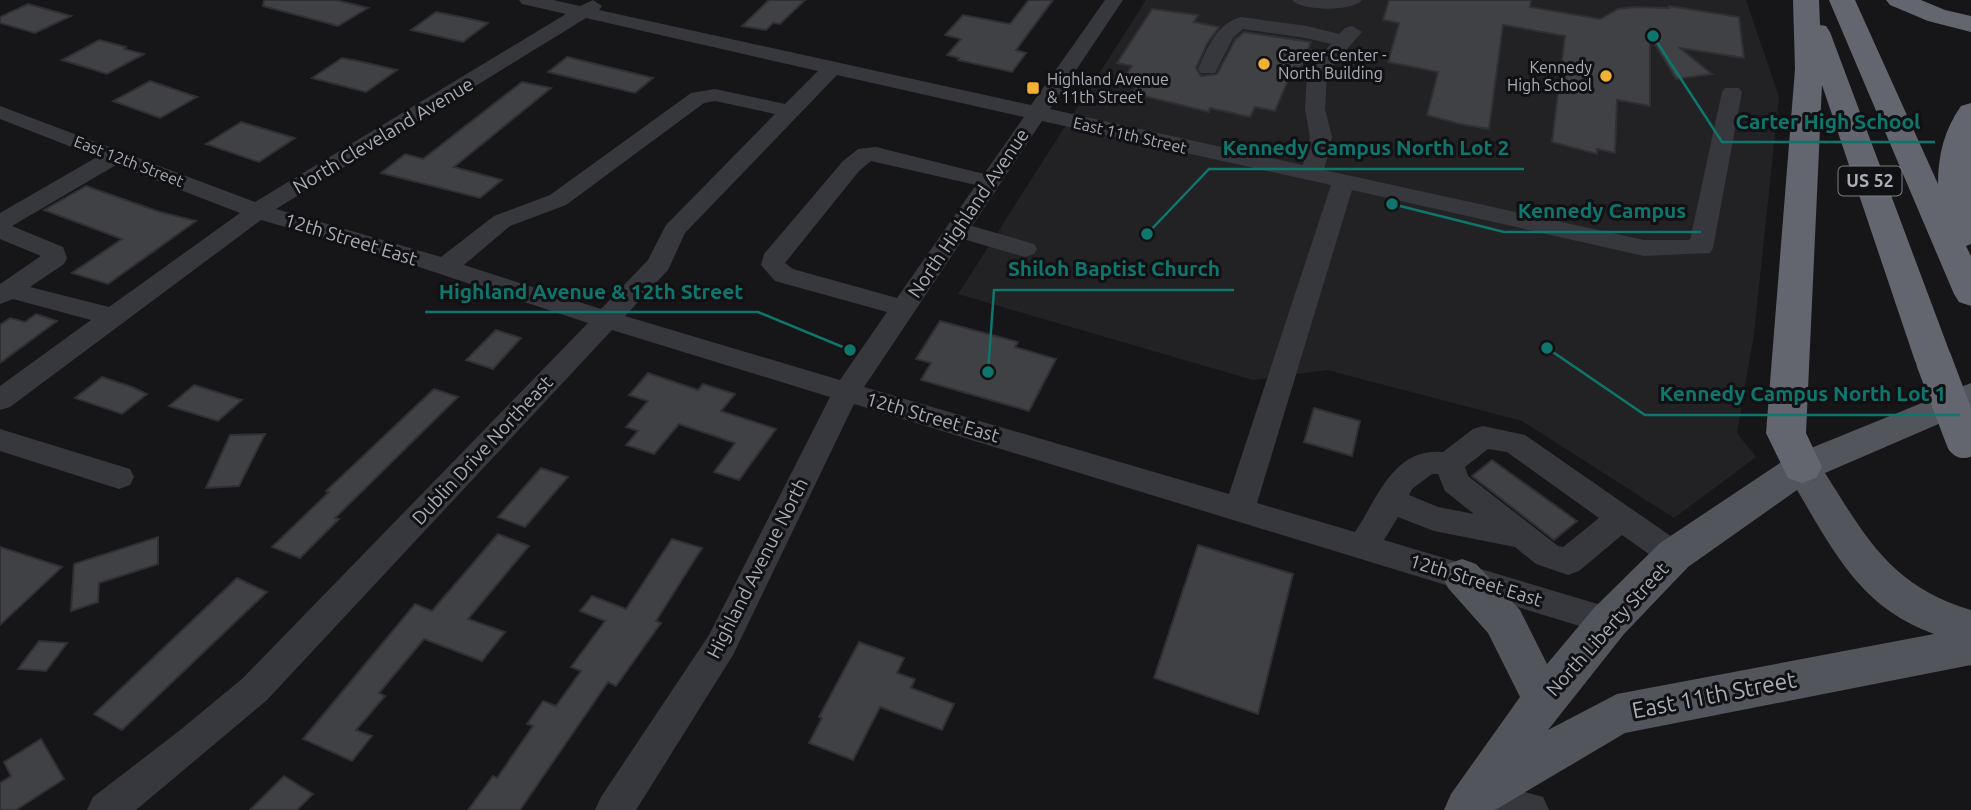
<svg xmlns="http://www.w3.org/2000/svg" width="1971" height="810" font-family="Ubuntu,sans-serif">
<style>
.built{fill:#222225}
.building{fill:#404145;stroke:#303034;stroke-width:2}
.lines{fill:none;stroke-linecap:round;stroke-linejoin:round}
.minor{fill:#37383d;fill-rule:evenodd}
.major{fill:#53555c;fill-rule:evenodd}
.highway{fill:#63666e;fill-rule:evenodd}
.highway-bridge{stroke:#63666e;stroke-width:36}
.poi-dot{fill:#f2b134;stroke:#111113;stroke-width:2.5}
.labels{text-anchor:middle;stroke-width:6;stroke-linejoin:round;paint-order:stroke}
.far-poi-label{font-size:16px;fill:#a8adb8;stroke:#111113;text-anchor:start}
.far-street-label{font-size:16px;fill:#a8adb8;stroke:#111113}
.shield{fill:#111113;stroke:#7b7e86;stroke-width:2}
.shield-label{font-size:18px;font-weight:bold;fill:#a8adb8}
.street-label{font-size:19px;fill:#a8adb8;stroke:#111113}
.near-street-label{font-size:23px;fill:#a8adb8;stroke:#111113}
.leader{fill:none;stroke:#0f766e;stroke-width:2.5}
.callout-dot{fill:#0f766e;stroke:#111113;stroke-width:2.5}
.callout-label{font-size:21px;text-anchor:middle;font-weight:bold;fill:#0f766e;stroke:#111113;stroke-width:6;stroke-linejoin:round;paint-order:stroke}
</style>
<rect width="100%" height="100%" fill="#161618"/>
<polygon class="built" points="1146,0 1746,0 1779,97 1754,334 1737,433 1756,457 1674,518 1522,421 1327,370 1253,380 958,294"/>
<g class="building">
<polygon points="264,0 336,0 368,8 338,26 263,6"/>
<polygon points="769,0 805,0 780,24 773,23 766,30 742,26"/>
<polygon points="1029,0 1053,0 1016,50 1026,53 1012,72 958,60 959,58 947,55 961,39 945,35 963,15 1010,24"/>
<polygon points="1389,0 1531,0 1530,7 1600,19 1618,9 1633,7 1669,8 1669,6 1739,17 1744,58 1680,48 1712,74 1676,79 1650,36 1650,106 1617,100 1615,153 1597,149 1597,154 1552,142 1565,36 1503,25 1489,129 1460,124 1427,115 1438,72 1388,62 1399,23 1383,20"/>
<polygon points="28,4 71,16 35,33 0,23 0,17"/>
<polygon points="1152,9 1198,15 1194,22 1219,27 1207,44 1196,68 1201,76 1217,74 1235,40 1244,32 1311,42 1301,67 1294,66 1275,111 1255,107 1250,117 1210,108 1209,112 1132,93 1139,81 1124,78 1132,66 1117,63"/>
<polygon points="436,12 466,18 488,23 463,42 411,30"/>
<polygon points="99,40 126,47 124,49 144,54 107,74 62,60"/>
<polygon points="567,57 633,73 653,78 635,93 548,72"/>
<polygon points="342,58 367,63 397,70 366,92 312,78"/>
<polygon points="150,81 197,97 160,118 113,101"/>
<polygon points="522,82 551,88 454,167 502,180 480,198 381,173 405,154 423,159"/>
<polygon points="241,122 295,138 259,162 206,144"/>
<polygon points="86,186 160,212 196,221 108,284 72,273 122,239 44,210"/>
<polygon points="36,314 57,321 0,363 0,325 10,318 25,322"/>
<polygon points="940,321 1018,342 1015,347 1056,359 1029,411 921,380 931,363 916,359"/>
<polygon points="496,330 521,338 493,369 466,360"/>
<polygon points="648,373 698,390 703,384 735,394 721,411 776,429 739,480 714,472 735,443 679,424 654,454 626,445 638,431 626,427 648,401 629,395"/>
<polygon points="102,377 132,387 147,394 122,414 75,398"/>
<polygon points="194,385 242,400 218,421 169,406"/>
<polygon points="434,389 458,397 335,518 339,519 300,558 272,547 329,492 326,491"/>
<polygon points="1314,408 1360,421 1352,456 1304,442"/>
<polygon points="265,434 239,486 206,488 230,435"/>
<polygon points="1492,460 1577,521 1554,540 1472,476"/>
<polygon points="541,468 568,477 525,527 498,517"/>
<polygon points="498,534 529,546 468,619 505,632 482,661 424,639 379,693 385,696 356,730 372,736 352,761 303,739 415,604 432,611"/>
<polygon points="158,537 158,564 99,583 98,602 71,611 74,564"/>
<polygon points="672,539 702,548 656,621 661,623 616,686 608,682 520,810 468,810 493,776 497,778 533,726 527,724 543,701 556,706 581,671 571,667 605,621 580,611 592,596 626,609"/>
<polygon points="1198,545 1293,574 1258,714 1154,678"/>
<polygon points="0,547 62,567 0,625"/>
<polygon points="237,578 267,592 122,730 94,714"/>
<polygon points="39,641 67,643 46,671 18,669"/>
<polygon points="859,642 904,658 897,673 915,679 911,688 954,704 942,730 880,707 853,760 809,743 822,718 819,717"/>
<polygon points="41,739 64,779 16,810 0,810 0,783 11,776 4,762"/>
<polygon points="284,776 313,794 297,810 250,810"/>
</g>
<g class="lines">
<g class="minor">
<path d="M519,0H553L580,6L593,0L602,6L599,10L1031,105L1105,0H1123L1050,109L1303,165L1310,137L1305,109L1307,71L1331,44L1306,38L1243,29L1233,38L1215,73H1201L1198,69C1208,47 1216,24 1241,17L1307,26L1339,34L1345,28L1352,26L1362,32L1327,72L1325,109L1332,137L1324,170L1644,240H1690L1722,92L1725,88H1739L1742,92L1713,248L1710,253L1644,256L1352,190L1257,503L1355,532C1379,496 1393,448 1443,452L1473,429L1483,426L1525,435L1685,546L1690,555L1685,564L1674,568L1663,564L1622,535L1579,571L1568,575L1536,564L1515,547L1434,531L1398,517L1384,540L1621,611L1626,621L1621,631L1609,635L854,404L733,655L636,810H595L601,797L709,635L830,397L612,330L267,700L136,810H87L93,797L179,731L243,678L588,323L380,254L261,220L10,407L0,410V386L91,320L13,299L0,304V284L41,256L0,239V213L97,157L0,119V106L255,202L566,14L522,4ZM586,18L818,71L785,104L715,89L691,93L550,195L494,216L441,257L276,209ZM837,75L1024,117L984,174L876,147L858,149L843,161L764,254L761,265L775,281L887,312L840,380L625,316L668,270L685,233ZM715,101L775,114L666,225L648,260L601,309L464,265L510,226L566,205L704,103ZM1042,121L1331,185L1229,494L864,387L963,239L1025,257L1034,254L1037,249L1034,244L972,226ZM871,161L976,185L897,298L793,269L785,263L859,171ZM116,165L240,213L109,307L30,287L64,264L67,258L63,247L12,226ZM1488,449L1507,452L1599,518L1563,547L1558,546L1468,476L1465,467ZM1432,474H1438L1445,491L1474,514L1438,507L1409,495L1412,489Z"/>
<path d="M1292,0H1362C1353,12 1301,11 1292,0Z"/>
<polygon points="0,429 130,469 134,477 130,485 119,489 0,451"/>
<polygon points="1477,779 1543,797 1549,810 1464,810 1458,797 1464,784"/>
</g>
<path class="major" d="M1971,383V410L1825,473C1867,539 1891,586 1971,610V665L1625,733L1495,810H1444L1451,794L1520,697L1488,633L1448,588L1442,576L1448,564L1462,559L1476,564L1520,610L1547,664L1594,608L1660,543L1789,457ZM1797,490C1834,552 1861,608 1934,634L1617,694L1548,730L1624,634L1688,567Z"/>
<g class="highway">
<polygon points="1793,0 1819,0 1820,25 1826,26 1830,32 1953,361 1947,370 1934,374 1921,370 1915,361 1822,85 1806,433 1822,467 1816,478 1802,483 1788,478 1766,433 1795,69"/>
<path d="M1829,0H1855L1938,184C1938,156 1944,130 1961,106L1971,103V244L1966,246L1971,256V306L1959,302L1954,294Z"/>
<polygon points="1886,0 1921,0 1945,10 1971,16 1971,32 1928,21 1890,5"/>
</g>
<polyline class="highway-bridge" points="1934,361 1964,440"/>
</g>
<g class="poi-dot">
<circle cx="1264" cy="64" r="7"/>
<circle cx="1606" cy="76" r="7"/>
<rect x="1026" y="81" width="14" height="14" rx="3.5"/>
</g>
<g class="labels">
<g class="far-poi-label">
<text x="1278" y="61">Career Center -<tspan x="1278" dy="18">North Building</tspan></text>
<text x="1592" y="73" text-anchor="end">Kennedy<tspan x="1592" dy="18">High School</tspan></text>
<text x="1047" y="85">Highland Avenue<tspan x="1047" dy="18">&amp; 11th Street</tspan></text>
</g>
<g class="far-street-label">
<text transform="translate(1130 135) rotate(13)" y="6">East 11th Street</text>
<text transform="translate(129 161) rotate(21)" y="6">East 12th Street</text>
</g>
<rect class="shield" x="1838.5" y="166.5" width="63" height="29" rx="5"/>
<g class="shield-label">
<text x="1870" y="187">US 52</text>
</g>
<g class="street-label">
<text transform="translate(383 135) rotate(-31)" y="7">North Cleveland Avenue</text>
<text transform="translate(968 213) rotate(-56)" y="7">North Highland Avenue</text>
<text transform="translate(351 239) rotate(17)" y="7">12th Street East</text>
<text transform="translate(933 417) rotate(16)" y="7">12th Street East</text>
<text transform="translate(482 450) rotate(-47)" y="7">Dublin Drive Northeast</text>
<text transform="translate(757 568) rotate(-63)" y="7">Highland Avenue North</text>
<text transform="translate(1476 580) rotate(17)" y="7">12th Street East</text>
<text transform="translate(1607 629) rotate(-48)" y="7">North Liberty Street</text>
</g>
<g class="near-street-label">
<text transform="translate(1714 695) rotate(-11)" y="8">East 11th Street</text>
</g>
</g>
<path class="leader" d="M1653 36L1722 142H1935M1147 234L1209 169H1524M1392 204L1504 232H1701M988 372L994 290H1234M850 350L758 312H425M1547 348L1645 415H1960"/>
<g class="callout-dot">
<circle cx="1653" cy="36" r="7"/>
<circle cx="1147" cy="234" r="7"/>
<circle cx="1392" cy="204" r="7"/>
<circle cx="988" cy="372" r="7"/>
<circle cx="850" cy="350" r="7"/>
<circle cx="1547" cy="348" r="7"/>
</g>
<g class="callout-label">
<text x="1828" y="129">Carter High School</text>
<text x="1366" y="155">Kennedy Campus North Lot 2</text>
<text x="1602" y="218">Kennedy Campus</text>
<text x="1114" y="276">Shiloh Baptist Church</text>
<text x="591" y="299">Highland Avenue &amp; 12th Street</text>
<text x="1803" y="401">Kennedy Campus North Lot 1</text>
</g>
</svg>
